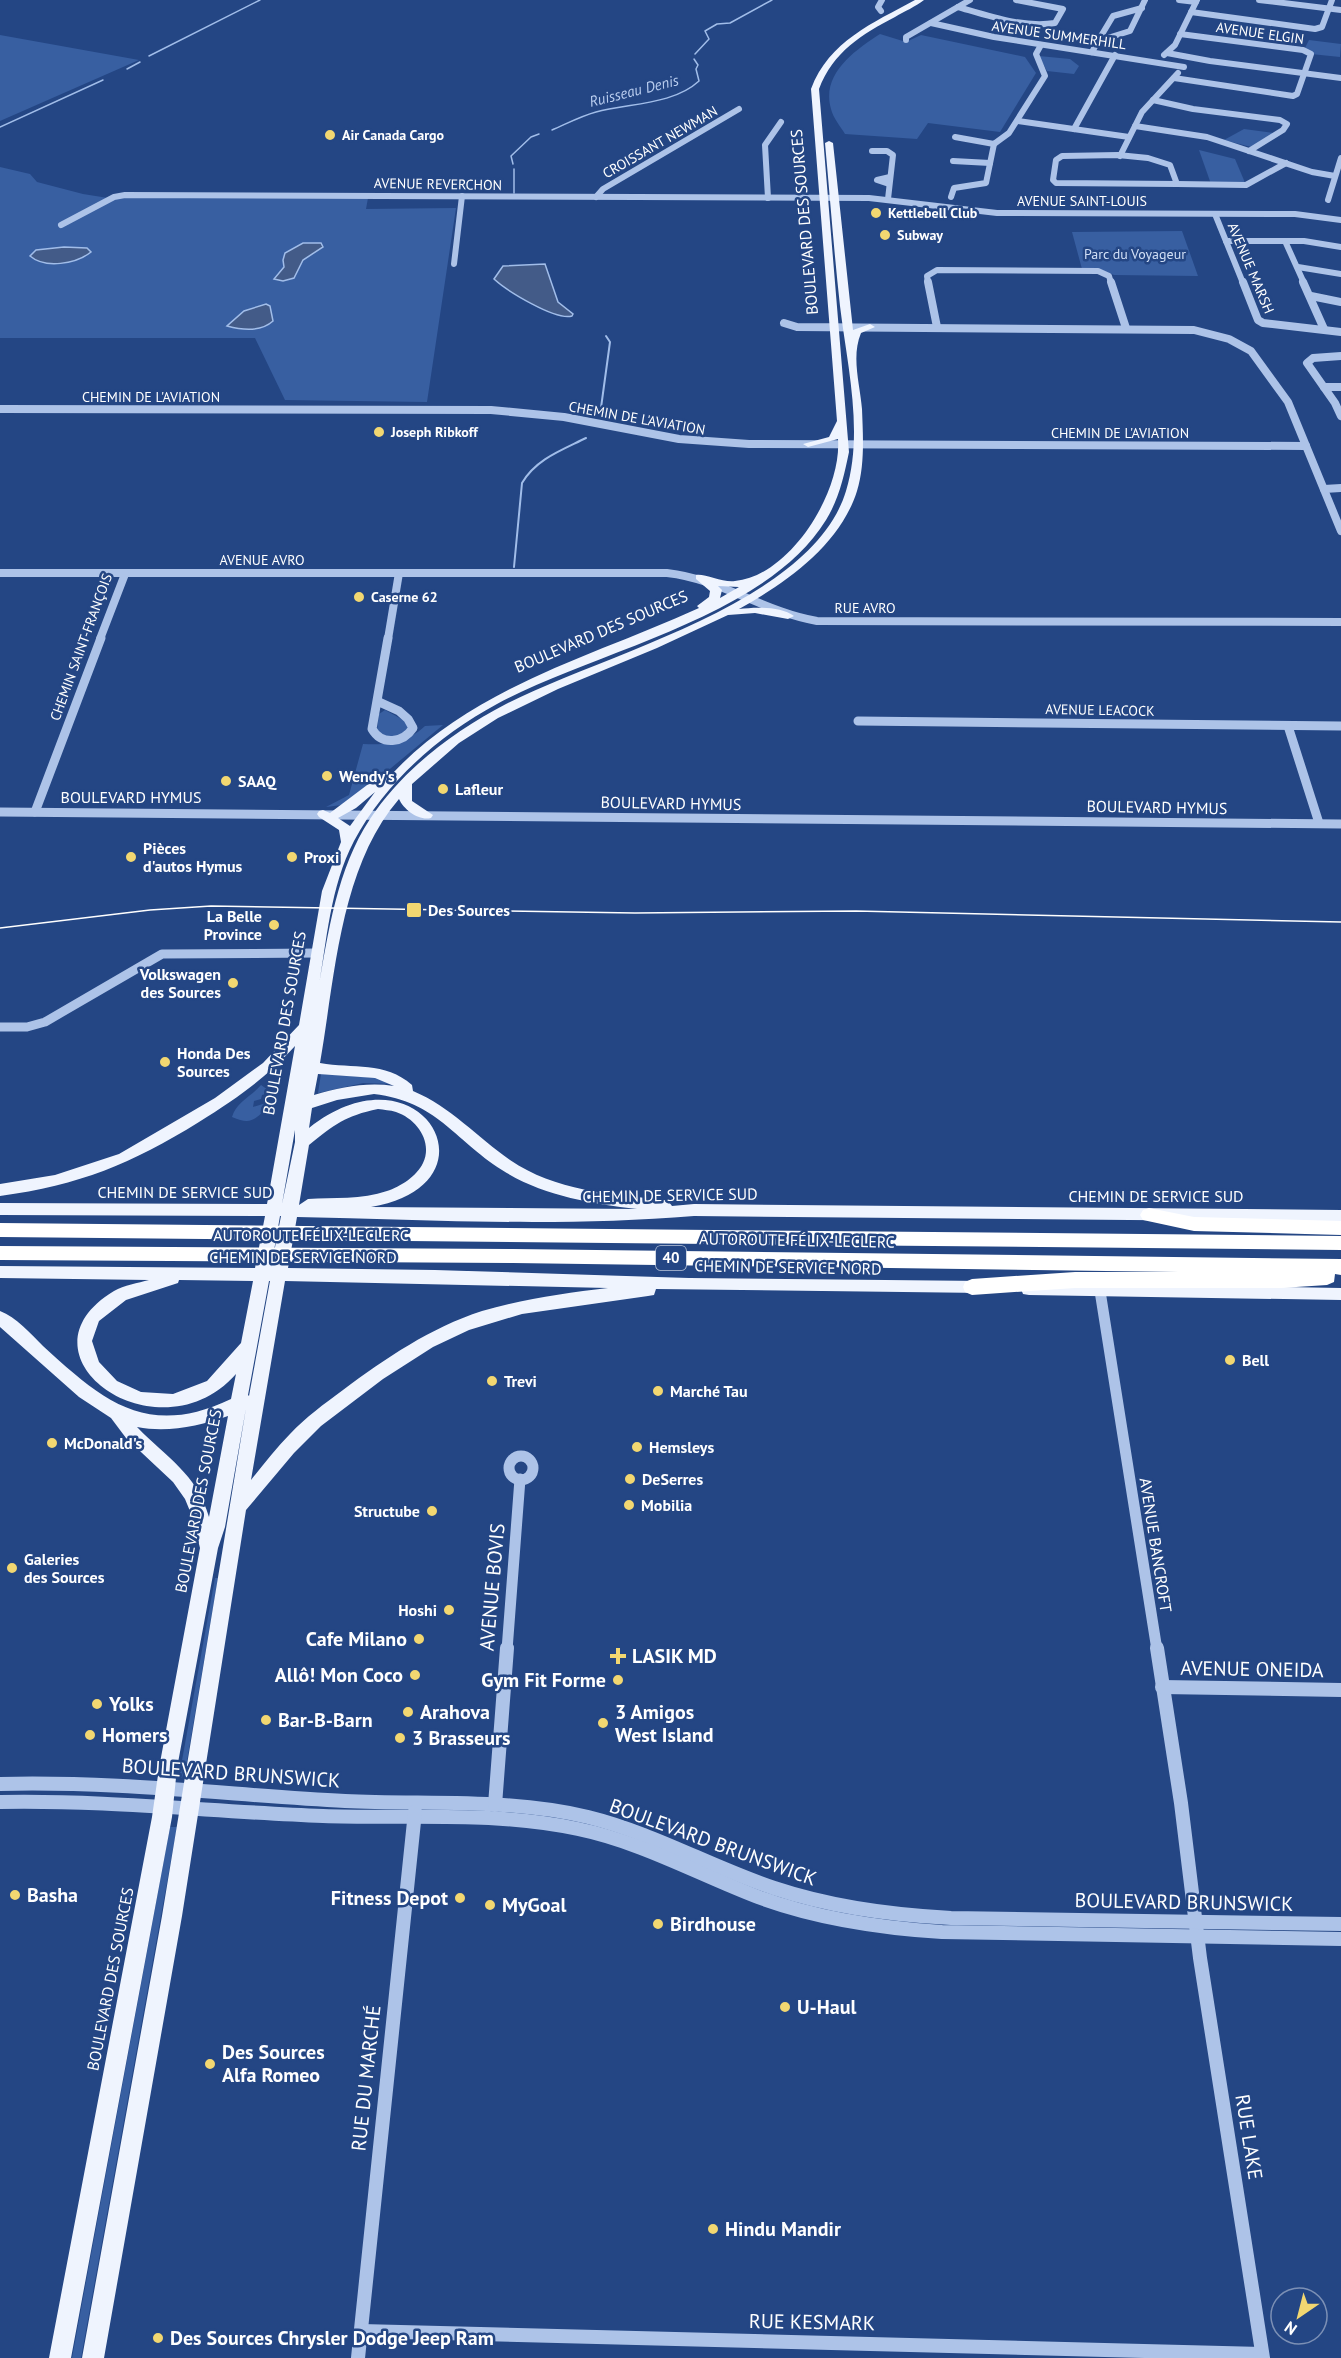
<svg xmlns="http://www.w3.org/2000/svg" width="1341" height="2358" font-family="'PT Sans',sans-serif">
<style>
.green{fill:#385fa1}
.water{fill:#435b88;stroke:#a1bde9;stroke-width:1.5}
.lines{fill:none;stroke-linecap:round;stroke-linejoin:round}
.stream-far1{stroke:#a1bde9;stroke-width:1.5}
.stream{stroke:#a1bde9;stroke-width:2}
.minor-far4{stroke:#adc3e8;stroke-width:6}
.minor-far3{stroke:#adc3e8;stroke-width:8}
.minor-far2{stroke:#adc3e8;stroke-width:9}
.minor-far1{stroke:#adc3e8;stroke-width:11}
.minor{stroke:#adc3e8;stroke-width:14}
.major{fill:#eff4fe;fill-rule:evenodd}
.highway{fill:#fff;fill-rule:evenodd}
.tram{stroke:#fff;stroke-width:1.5}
.poi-dot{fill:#f2d771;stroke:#244684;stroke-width:2}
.labels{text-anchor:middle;stroke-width:5;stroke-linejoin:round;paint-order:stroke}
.far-street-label{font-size:14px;fill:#fff;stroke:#244684}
.far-poi-label{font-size:14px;font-weight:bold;fill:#fff;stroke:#244684;text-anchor:start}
.far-park-label{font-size:14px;fill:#d1dff6;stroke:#244684}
.far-water-label{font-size:15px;font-style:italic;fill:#b9cdef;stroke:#244684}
.shield{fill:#244684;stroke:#bdc8da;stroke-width:1.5}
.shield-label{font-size:15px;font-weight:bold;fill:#fff}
.street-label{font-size:16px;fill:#fff;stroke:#244684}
.poi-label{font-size:16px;font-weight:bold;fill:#fff;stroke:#244684;text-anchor:start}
.near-street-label{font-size:20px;fill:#fff;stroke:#244684}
.near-poi-label{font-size:20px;font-weight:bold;fill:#fff;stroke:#244684;text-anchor:start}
</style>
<rect width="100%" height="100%" fill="#244684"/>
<g class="green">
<path d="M880,34L906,42L921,35L1025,57L1036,73L1000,132L928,123L917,139L845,134C841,127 833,118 831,109C821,74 854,51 880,34Z"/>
<polygon points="0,35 139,60 0,121"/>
<polygon points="1309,40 1341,44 1340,57 1311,54 1305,48"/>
<polygon points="1039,56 1070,59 1079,66 1074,74 1047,71"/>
<polygon points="1244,129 1274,133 1251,147 1224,140"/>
<polygon points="1199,150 1235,159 1246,185 1211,184"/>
<polygon points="0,167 30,174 37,182 83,194 108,198 368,198 366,209 456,208 427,402 285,400 255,338 0,338"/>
<polygon points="1182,231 1198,276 1114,275 1101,270 1082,269 1072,232"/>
<polygon points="385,710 407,722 408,730 405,733 386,738 377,730 379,714"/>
<path d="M443,725L356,797L342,805L326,807L349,795L363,744C389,745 405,744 425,726Z"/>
<polygon points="321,1074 379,1078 395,1084 363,1083 318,1093"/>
<path d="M261,1085L271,1092L262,1095L261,1099L254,1101L253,1107L266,1103L269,1106C255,1119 252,1126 232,1117C236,1102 252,1096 261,1085Z"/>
<polygon points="215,1578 218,1578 187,1761 182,1778 179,1777"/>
<polygon points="170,1827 177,1827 81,2358 72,2358"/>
</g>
<g class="water">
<polygon points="303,243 321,243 323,247 303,260 294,278 283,281 274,279 284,267 283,260 285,253"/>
<path d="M64,247L87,248L91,252C76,264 45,269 30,256L36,250Z"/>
<path d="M545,264L558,302L573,314L572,316C556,321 507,291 494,279L503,266Z"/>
<path d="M266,304L270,306L273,321C261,332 242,330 227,326L244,311Z"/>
</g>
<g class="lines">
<g class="stream-far1">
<polyline points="695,54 709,39 705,31 717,24 730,23 772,0"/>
<polyline points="149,56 260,0"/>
<polyline points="127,69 140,62"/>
<polyline points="0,127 103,80"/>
<path d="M552,130C566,124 581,116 596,112C629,103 673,105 699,81L696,69L698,65L694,59"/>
<polyline points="513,164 511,156 531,137 539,134"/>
<polyline points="514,169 514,193"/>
</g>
<g class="stream">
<polyline points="600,415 610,342 606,336"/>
<path d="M514,567L522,483C536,459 562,450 586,438"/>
</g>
<g class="minor-far4">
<polyline points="1179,0 1196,2"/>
<polyline points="1259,0 1341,10"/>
<path d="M958,7C989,16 1023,28 1055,23L1063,9L1016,0"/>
<polyline points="881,11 878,7 882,0"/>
<polyline points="1191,12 1315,29 1322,27 1332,0"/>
<polyline points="931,23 994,37 1184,67"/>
<polyline points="906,40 906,37 970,0"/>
<polyline points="1098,41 1113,16 1142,8"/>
<polyline points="1092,52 1098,41 1130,31 1145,0"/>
<polyline points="1167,53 1210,61 1341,78"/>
<polyline points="1164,55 1175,45 1197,0"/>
<polyline points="1174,78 1293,96 1297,94 1311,54 1303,50 1180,34"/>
<polyline points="1153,100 1193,109 1280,120 1287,124 1283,130 1249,151"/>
<polyline points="1018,121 1129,137"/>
<polyline points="1135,126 1207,137 1312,172 1335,176"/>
<polyline points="1074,129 1115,55"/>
<polyline points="955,137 994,144 1009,133 1045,76 1036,54 1041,45"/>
<polyline points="872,151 887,151 893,155 888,199"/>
<polygon points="1118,155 1148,158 1170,165 1177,184 1056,183 1053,180 1056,160 1062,156"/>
<polyline points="1120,156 1142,112 1178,73"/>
<polyline points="953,161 990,163"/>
<polyline points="889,184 877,180 890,177"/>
<polyline points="1177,184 1246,185 1286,163"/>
<polyline points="596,197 603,189 739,109"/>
<polyline points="951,197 954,188 986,183 994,144"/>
<polyline points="768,198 765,145 781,122"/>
<polyline points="1328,200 1341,158"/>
<polyline points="1215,214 1243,283"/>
<polyline points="61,225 114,197 125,195 869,198 997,213 1295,214 1341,220"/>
<polyline points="1226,241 1304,241 1341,247"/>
<polyline points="1285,241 1304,283"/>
<polyline points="454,264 462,196"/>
<polyline points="1298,267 1341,274"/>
<polyline points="928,283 927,276 937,270 1098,271 1109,276 1111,283"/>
</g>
<g class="minor-far3">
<polyline points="928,282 937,327"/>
<polyline points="1111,282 1126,328"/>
<polyline points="1243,282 1258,320 1263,323 1341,332"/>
<polyline points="1303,282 1324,329"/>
<polyline points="1311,296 1341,302"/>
<polyline points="784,323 797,327 1194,330 1229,339 1251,351 1288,402 1341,531"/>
<polyline points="1341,356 1313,358 1307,363 1335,403 1341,416"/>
<polyline points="1324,387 1341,387"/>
<polyline points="0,409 491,410 564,417 679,439 749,444 1306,446"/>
<polyline points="1324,489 1341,488"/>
<path d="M0,573H667C721,579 764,612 817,621L1341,622"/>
<polyline points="100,639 125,574"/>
<polyline points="388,639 399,573"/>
</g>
<g class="minor-far2">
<path d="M377,701L399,711L408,719L413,728C403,743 382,746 372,729L388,638"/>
<polyline points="858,721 1341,726"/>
<polyline points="1288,726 1319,823"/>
<polyline points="0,812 1341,824"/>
<polyline points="35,812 101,638"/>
<polyline points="0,1027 27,1027 45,1022 162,954 318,953"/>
</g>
<g class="minor-far1">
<polyline points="1100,1291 1157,1650"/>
<circle cx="521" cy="1468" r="12"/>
<polyline points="507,1650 520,1479"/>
</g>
<g class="minor">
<polyline points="1157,1648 1181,1803 1200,1958 1263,2358"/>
<polyline points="1162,1687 1341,1690"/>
<path d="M0,1784C116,1781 230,1795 345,1801C426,1805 508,1798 588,1817C653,1833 711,1867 774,1888C831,1907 891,1915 951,1918L1341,1924"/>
<path d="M0,1802C108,1800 215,1812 323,1816C408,1819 494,1811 578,1829C641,1842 698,1874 758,1897C817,1919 879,1928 942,1932L1341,1939"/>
<polyline points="495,1805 507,1648"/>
<polyline points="361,2331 1262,2354"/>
<polyline points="358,2358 415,1812"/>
</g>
<g class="major">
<path d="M915,0H924C915,7 905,11 895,17C862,34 833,52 819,89L849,452C844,476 839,499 826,520C766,618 594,651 497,704C439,735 385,783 354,841C330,887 327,940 318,991C328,933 337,869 370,819C403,769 454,731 506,704C602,654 812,604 846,491C864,432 847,365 840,306C834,252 830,197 825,143L829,141L833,143L853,330L870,324L875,327L861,333C851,357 860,384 862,409C863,436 865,465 857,491C840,545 786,583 739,609C755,607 781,606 794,616L788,619L755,613L728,615L657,648L558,689L498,718L459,743L412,784V801L433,815L431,818C419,821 404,810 399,799C340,867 335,977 320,1063C353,1069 385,1061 412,1085L413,1091C451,1107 477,1137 510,1160C555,1191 611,1194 664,1200L669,1202L672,1206L694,1204L1341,1210V1222L694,1216C562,1227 429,1220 297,1217L288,1268L435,1270L689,1278L984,1281L990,1282L992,1287L990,1292L984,1293L656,1289L654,1295L648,1296L522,1314L469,1330L433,1347L383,1379L321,1426L294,1453L246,1510L182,1916L104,2358H82L162,1916L246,1408L225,1527L218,1548L177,1768L172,1817L71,2358H49L152,1817L159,1768L200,1548L192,1516L185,1499L173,1482L126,1438L111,1418L79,1397L0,1327V1311C16,1317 31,1334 43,1346C103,1401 147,1439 231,1399L236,1374C158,1462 8,1355 114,1291C124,1285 138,1283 149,1280L0,1278V1266L255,1268L265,1216L0,1215V1203L267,1204L295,1046C265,1079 237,1098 199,1122C131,1164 80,1185 0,1196V1184L55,1175L119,1154L215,1098L263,1063L299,1025L322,891L341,842L339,830L319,817L317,814L319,811L323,810L330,813L383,773L392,774C474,686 592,657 699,608L697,606L709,597L710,591L696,579V575C704,573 723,583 735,581C790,576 842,492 838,439L808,447L803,444L829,437L837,421L811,89C829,41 873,23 915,0ZM718,586L739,587L720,598L722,590ZM375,792L350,826L338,818L356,808ZM318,1074L375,1078L394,1086C367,1082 341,1087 314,1095ZM374,1094C438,1102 452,1138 502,1170C543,1196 590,1203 637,1209L371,1207C504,1184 420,1040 309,1128L312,1108L337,1100ZM378,1109C384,1110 390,1110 396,1112C417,1119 433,1142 423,1163C417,1176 400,1187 387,1191C362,1200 333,1197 308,1199L299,1205L309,1145C335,1124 345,1116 378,1109ZM295,1130V1142L282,1204ZM280,1216H281L271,1268ZM179,1280L253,1281L241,1343L207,1381L173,1394L141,1392L117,1381L99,1362L92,1341L99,1321L126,1300L178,1283ZM269,1281H270L249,1396L248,1395ZM285,1281L608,1288C566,1293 523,1299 482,1311C430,1328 386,1358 343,1390C324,1404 306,1417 290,1434C276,1448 264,1464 251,1480ZM228,1416L209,1517C196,1473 167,1458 137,1427C168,1433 199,1426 228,1416Z"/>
<polygon points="1029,1283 1341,1288 1341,1300 1029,1295 1023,1294 1021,1289 1023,1284"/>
</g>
<g class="highway">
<polygon points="1149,1208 1194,1217 1341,1221 1341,1235 1194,1231 1143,1220 1140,1215 1143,1210"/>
<polygon points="0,1223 1341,1236 1341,1250 0,1237"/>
<polygon points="0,1246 513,1249 1341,1259 1341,1275 1335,1274 1334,1282 1327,1285 1281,1288 1075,1288 972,1295 965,1292 963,1287 965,1282 972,1279 1075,1272 1178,1272 513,1263 0,1260"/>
</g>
<polyline class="tram" points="0,928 150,910 211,906 635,913 856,911 1341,922"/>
</g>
<g class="poi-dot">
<circle cx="330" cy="135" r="6"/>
<circle cx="876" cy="213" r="6"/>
<circle cx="885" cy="235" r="6"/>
<circle cx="379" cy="432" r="6"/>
<circle cx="359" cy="597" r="6"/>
<circle cx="327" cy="776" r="6"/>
<circle cx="226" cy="781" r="6"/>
<circle cx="443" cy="789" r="6"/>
<circle cx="131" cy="857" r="6"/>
<circle cx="292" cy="857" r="6"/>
<rect x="406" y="902" width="16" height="16" rx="3"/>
<circle cx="274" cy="925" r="6"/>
<circle cx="233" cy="983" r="6"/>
<circle cx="165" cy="1062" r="6"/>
<circle cx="1230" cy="1360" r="6"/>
<circle cx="492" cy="1381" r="6"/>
<circle cx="658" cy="1391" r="6"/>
<circle cx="52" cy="1443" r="6"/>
<circle cx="637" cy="1447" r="6"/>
<circle cx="630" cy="1479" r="6"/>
<circle cx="629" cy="1505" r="6"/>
<circle cx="432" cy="1511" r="6"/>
<circle cx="12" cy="1568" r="6"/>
<circle cx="449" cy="1610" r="6"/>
<circle cx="419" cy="1639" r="6"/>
<path d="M615 1647h6v6h6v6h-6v6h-6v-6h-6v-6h6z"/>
<circle cx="415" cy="1675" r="6"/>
<circle cx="618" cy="1680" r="6"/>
<circle cx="97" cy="1704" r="6"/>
<circle cx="408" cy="1712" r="6"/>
<circle cx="266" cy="1720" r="6"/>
<circle cx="603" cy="1723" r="6"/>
<circle cx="90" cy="1735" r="6"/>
<circle cx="400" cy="1738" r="6"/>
<circle cx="15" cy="1895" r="6"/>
<circle cx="460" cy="1898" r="6"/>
<circle cx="490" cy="1905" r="6"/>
<circle cx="658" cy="1924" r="6"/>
<circle cx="785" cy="2007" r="6"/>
<circle cx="210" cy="2064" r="6"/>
<circle cx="713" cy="2229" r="6"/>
<circle cx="158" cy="2338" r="6"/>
</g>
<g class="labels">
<g class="far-street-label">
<text transform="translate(1260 33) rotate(8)" y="5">AVENUE ELGIN</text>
<text transform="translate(1059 35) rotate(8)" y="5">AVENUE SUMMERHILL</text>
<text transform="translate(660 142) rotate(-30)" y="5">CROISSANT NEWMAN</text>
<text transform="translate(438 184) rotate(1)" y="5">AVENUE REVERCHON</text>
<text x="1082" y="206">AVENUE SAINT-LOUIS</text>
<text transform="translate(1251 268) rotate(67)" y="5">AVENUE MARSH</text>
<text x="151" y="402">CHEMIN DE L'AVIATION</text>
<text transform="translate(637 418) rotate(10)" y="5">CHEMIN DE L'AVIATION</text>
<text x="1120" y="438">CHEMIN DE L'AVIATION</text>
<text x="262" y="565">AVENUE AVRO</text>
<text x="865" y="613">RUE AVRO</text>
<text transform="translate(81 647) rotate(-70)" y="5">CHEMIN SAINT-FRANÇOIS</text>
<text transform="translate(1100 710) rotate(1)" y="5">AVENUE LEACOCK</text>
</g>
<g class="far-poi-label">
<text x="342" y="140">Air Canada Cargo</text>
<text x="888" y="218">Kettlebell Club</text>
<text x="897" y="240">Subway</text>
<text x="391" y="437">Joseph Ribkoff</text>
<text x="371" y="602">Caserne 62</text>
</g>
<g class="far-park-label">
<text x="1135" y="259">Parc du Voyageur</text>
</g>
<g class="far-water-label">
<text transform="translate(634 91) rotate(-14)" y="5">Ruisseau Denis</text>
</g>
<rect class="shield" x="656" y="1246" width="30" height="24" rx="4.5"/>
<g class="shield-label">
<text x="671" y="1263">40</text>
</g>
<g class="street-label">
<text transform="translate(804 222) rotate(-95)" y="6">BOULEVARD DES SOURCES</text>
<text transform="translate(601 631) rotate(-23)" y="6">BOULEVARD DES SOURCES</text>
<text x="131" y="803">BOULEVARD HYMUS</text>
<text transform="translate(671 803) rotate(1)" y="6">BOULEVARD HYMUS</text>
<text transform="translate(1157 807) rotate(1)" y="6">BOULEVARD HYMUS</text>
<text transform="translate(284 1023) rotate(-80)" y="6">BOULEVARD DES SOURCES</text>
<text x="185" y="1198">CHEMIN DE SERVICE SUD</text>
<text transform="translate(670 1195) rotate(-1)" y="6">CHEMIN DE SERVICE SUD</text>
<text x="1156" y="1202">CHEMIN DE SERVICE SUD</text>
<text x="311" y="1241">AUTOROUTE FÉLIX-LECLERC</text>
<text transform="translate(797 1240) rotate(1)" y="6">AUTOROUTE FÉLIX-LECLERC</text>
<text x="303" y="1263">CHEMIN DE SERVICE NORD</text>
<text transform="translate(788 1267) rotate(1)" y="6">CHEMIN DE SERVICE NORD</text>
<text transform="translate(198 1501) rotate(-79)" y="6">BOULEVARD DES SOURCES</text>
<text transform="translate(1156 1545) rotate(81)" y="6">AVENUE BANCROFT</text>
<text transform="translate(110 1979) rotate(-79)" y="6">BOULEVARD DES SOURCES</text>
</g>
<g class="poi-label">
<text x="339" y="782">Wendy's</text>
<text x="238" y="787">SAAQ</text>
<text x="455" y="795">Lafleur</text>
<text x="143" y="854">Pièces<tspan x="143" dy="18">d'autos Hymus</tspan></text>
<text x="304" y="863">Proxi</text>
<text x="428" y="916">Des Sources</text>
<text x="262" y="922" text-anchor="end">La Belle<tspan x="262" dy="18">Province</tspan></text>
<text x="221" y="980" text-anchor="end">Volkswagen<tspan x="221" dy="18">des Sources</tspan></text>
<text x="177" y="1059">Honda Des<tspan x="177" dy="18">Sources</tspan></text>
<text x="1242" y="1366">Bell</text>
<text x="504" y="1387">Trevi</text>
<text x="670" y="1397">Marché Tau</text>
<text x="64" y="1449">McDonald's</text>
<text x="649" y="1453">Hemsleys</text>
<text x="642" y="1485">DeSerres</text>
<text x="641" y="1511">Mobilia</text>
<text x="420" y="1517" text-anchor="end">Structube</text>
<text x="24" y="1565">Galeries<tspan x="24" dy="18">des Sources</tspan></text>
<text x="437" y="1616" text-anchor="end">Hoshi</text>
</g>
<g class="near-street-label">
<text transform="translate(492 1587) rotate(-85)" y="7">AVENUE BOVIS</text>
<text transform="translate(1252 1669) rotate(1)" y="7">AVENUE ONEIDA</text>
<text transform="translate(231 1773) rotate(4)" y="7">BOULEVARD BRUNSWICK</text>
<text transform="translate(713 1842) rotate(20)" y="7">BOULEVARD BRUNSWICK</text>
<text transform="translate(1184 1902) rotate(1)" y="7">BOULEVARD BRUNSWICK</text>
<text transform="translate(366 2078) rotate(-84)" y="7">RUE DU MARCHÉ</text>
<text transform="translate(1249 2137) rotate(81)" y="7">RUE LAKE</text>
<text transform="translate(812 2322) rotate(1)" y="7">RUE KESMARK</text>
</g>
<g class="near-poi-label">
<text x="407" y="1646" text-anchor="end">Cafe Milano</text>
<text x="632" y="1663">LASIK MD</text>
<text x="403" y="1682" text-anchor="end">Allô! Mon Coco</text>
<text x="606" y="1687" text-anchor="end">Gym Fit Forme</text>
<text x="109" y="1711">Yolks</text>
<text x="420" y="1719">Arahova</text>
<text x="615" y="1719">3 Amigos<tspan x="615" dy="23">West Island</tspan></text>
<text x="278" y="1727">Bar-B-Barn</text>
<text x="102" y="1742">Homers</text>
<text x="412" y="1745">3 Brasseurs</text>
<text x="27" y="1902">Basha</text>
<text x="448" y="1905" text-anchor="end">Fitness Depot</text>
<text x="502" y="1912">MyGoal</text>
<text x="670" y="1931">Birdhouse</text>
<text x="797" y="2014">U-Haul</text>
<text x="222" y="2059">Des Sources<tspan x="222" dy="23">Alfa Romeo</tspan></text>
<text x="725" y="2236">Hindu Mandir</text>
<text x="170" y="2345">Des Sources Chrysler Dodge Jeep Ram</text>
</g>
</g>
<g transform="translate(1299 2316) rotate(215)"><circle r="28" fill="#244684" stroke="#7c90b5" stroke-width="1.5"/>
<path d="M0-4.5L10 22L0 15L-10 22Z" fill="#f2d771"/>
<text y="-9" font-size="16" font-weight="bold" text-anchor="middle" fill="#ffffff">N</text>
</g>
</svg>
